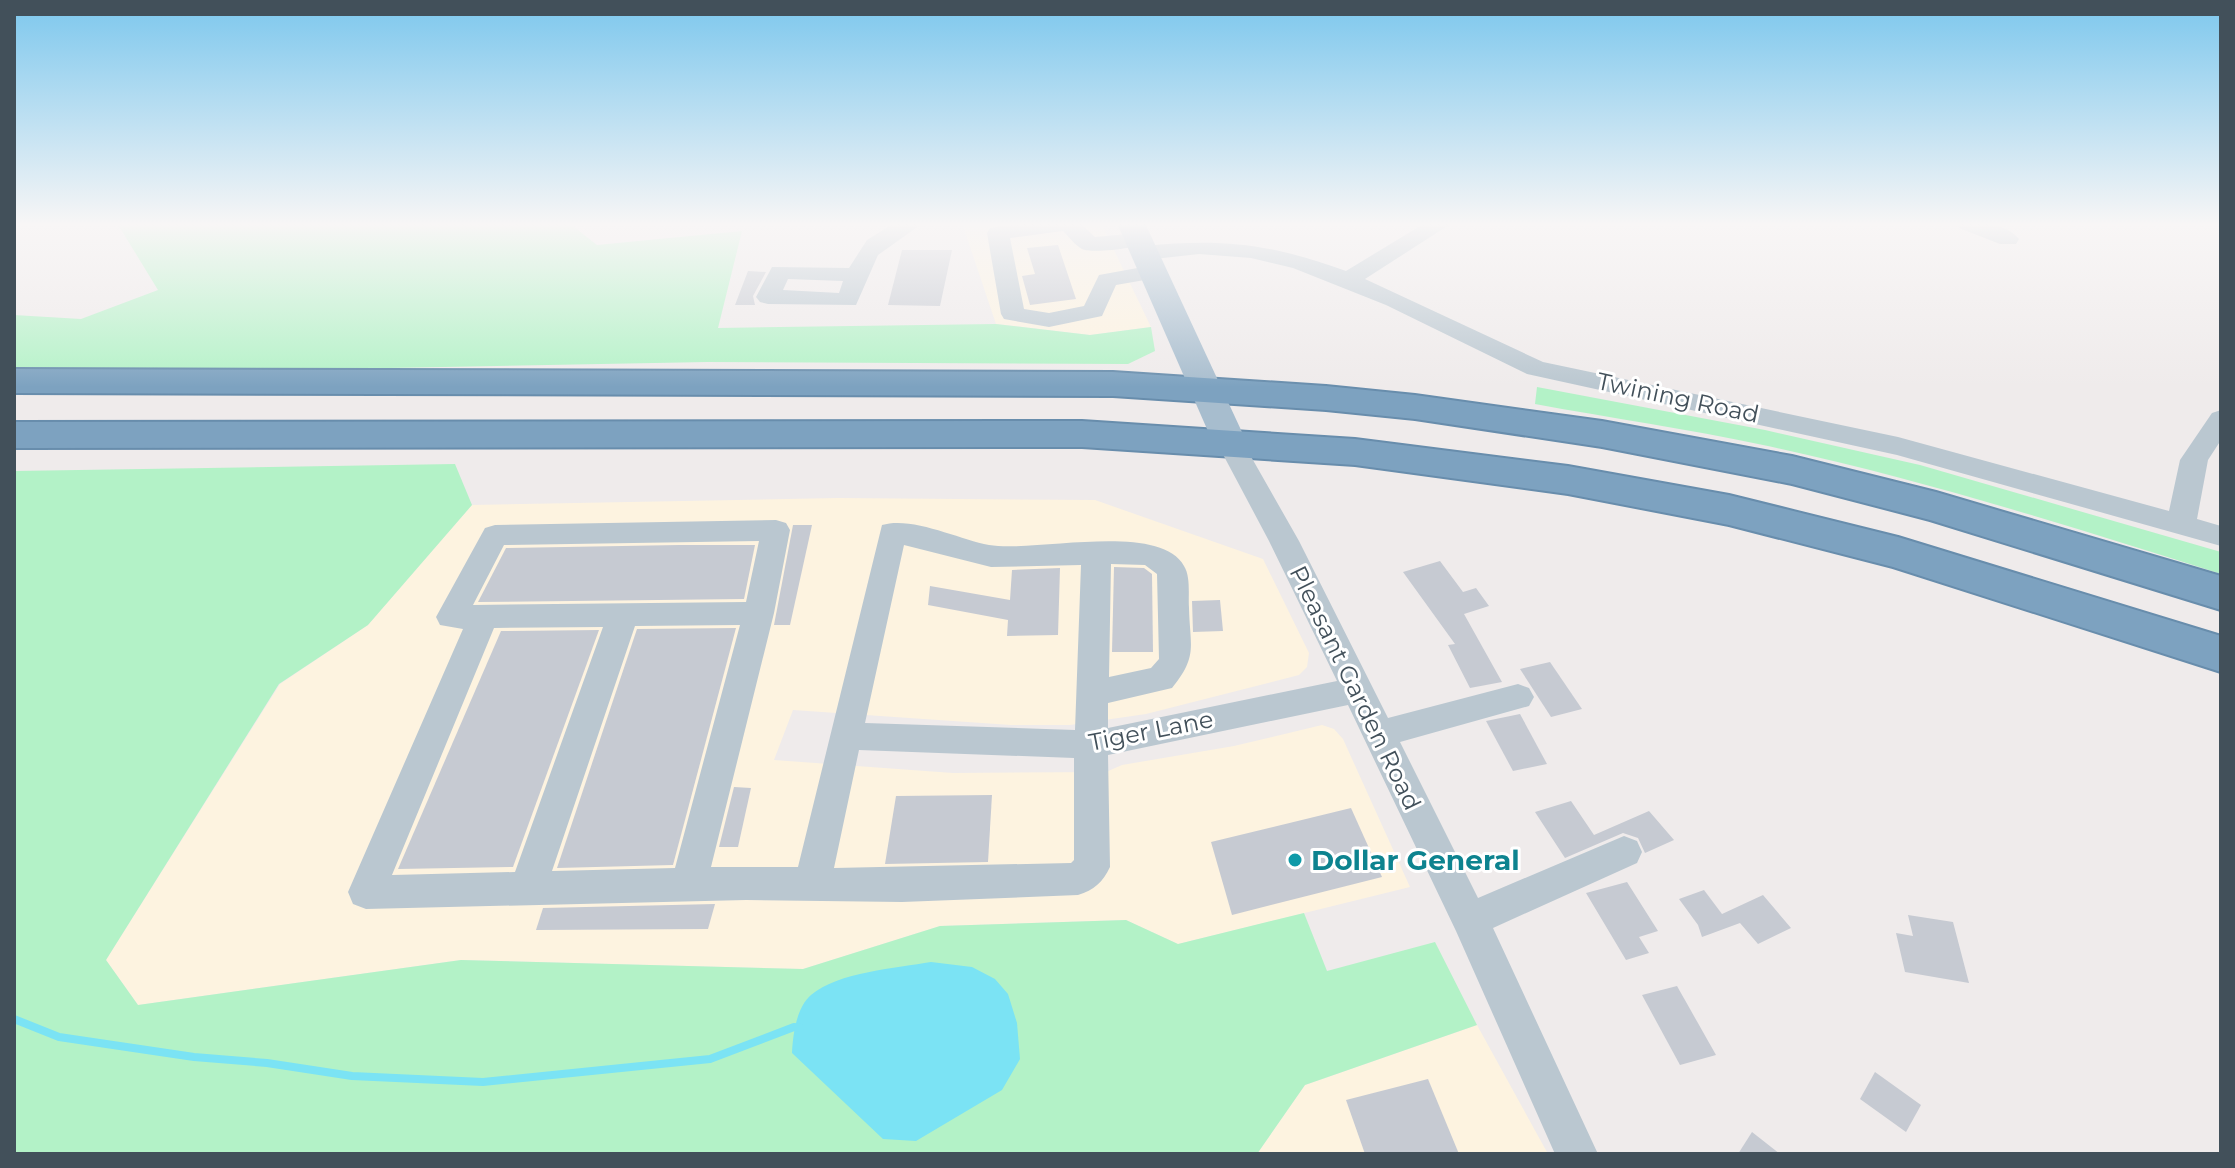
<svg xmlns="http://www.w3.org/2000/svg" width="2235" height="1168" font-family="Montserrat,sans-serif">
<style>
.commercial{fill:#fdf3e0}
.green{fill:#b3f2c7}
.water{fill:#7be3f4}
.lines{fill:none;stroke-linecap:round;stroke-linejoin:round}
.stream{stroke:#7be3f4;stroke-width:8}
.building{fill:#c6cad2}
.highway-casing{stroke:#688dac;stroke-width:4}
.minor{fill:#bac7d0;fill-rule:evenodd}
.major{fill:#a7bdce;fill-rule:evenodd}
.highway{fill:#7da2c0;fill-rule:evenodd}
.culture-dot{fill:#0f9aa8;stroke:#fff;stroke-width:3}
.labels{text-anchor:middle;stroke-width:6;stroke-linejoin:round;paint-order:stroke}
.street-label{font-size:24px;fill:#42505a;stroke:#fff}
.near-culture-label{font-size:28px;font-weight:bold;fill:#0d838f;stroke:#fff;text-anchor:start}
</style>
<rect width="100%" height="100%" fill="#efebeb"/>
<g class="commercial">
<polygon points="962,223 1101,223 1151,327 1090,335 996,324"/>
<polygon points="838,498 1095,500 1263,559 1309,653 1307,667 1299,675 1146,714 1070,725 1011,725 793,710 774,760 953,773 1106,772 1122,765 1234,746 1322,725 1334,729 1343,739 1410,887 1178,944 1126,920 940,926 803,969 461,960 138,1005 106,960 280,684 368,625 472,505"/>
<polygon points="1477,1025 1548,1154 1257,1154 1305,1085"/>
</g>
<g class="green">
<polygon points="117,223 569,223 597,245 742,231 718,328 996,324 1090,335 1151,327 1155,351 1128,364 707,362 14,375 14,315 81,319 158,290"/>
<path d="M1537,387L1765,430L1920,465L2221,552V574C2070,526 1918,478 1763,445C1688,429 1611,418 1535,404Z"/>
<polygon points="455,464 472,505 368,625 279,684 106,960 138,1005 461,960 803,969 940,926 1126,920 1178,944 1304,913 1327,971 1435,942 1477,1025 1305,1085 1257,1154 14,1154 14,471"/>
</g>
<path class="water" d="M931,962L972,967L995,979L1008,994L1017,1023L1020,1059L1002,1090L916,1141L883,1139L792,1053C793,1035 796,1008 811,995C838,972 897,968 931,962Z"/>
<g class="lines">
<polyline class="stream" points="14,1019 59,1037 194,1057 267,1063 352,1076 483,1082 710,1059 794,1027 800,1028"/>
</g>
<g class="building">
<polygon points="1058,245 1076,299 1030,305 1022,276 1035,274 1027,248"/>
<polygon points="902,250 952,250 940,306 888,305"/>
<polygon points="748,271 766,272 753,296 755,305 735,305"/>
<polygon points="793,525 812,525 790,625 774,625"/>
<polygon points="679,545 755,545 744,599 478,602 506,548"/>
<polygon points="1440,561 1463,592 1476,588 1489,606 1464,614 1502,682 1470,688 1448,645 1455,644 1403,572"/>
<polygon points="1114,567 1144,568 1152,574 1153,652 1112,652"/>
<polygon points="1060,568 1058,635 1007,636 1008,620 928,605 930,586 1010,600 1012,570"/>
<polygon points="1220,600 1223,631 1193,632 1192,601"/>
<polygon points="736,628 673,865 557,868 637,629"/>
<polygon points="599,630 513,867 398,869 501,631"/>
<polygon points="1550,662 1582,709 1551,717 1520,669"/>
<polygon points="1520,714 1547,764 1513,771 1486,721"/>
<polygon points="734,787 751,788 738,847 719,847"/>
<polygon points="992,795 988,862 885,864 896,796"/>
<polygon points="1571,801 1594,835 1649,811 1674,840 1645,853 1638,838 1623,833 1565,858 1535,812"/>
<polygon points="1351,808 1382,877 1232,915 1211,842"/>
<polygon points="1627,882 1658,931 1639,937 1649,953 1626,960 1586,893"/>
<polygon points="1704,890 1722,914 1763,895 1791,928 1758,944 1740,923 1702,937 1698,925 1679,899"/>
<polygon points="715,904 708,929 536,930 543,908"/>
<polygon points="1908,915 1953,922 1969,983 1905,972 1896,933 1913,936"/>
<polygon points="1677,986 1716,1055 1680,1065 1642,995"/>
<polygon points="1875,1072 1921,1105 1906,1132 1860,1099"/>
<polygon points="1428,1079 1459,1154 1365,1154 1346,1100"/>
<polygon points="1752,1132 1780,1154 1738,1154"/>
</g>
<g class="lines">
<g class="highway-casing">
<g id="highway">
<polygon points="14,369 1113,372 1326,386 1415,395 1602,421 1792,456 1936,492 2221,576 2221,610 1930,520 1792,484 1602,447 1415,419 1326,410 1113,396 14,393"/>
<polygon points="1082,421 1355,439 1568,466 1729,495 1898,537 2221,636 2221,672 1893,567 1729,525 1568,494 1355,465 1082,447 14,448 14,422"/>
</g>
</g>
<g class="minor">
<path d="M894,223H923L878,255L856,305L768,304L760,302L756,297L772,267L849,268L867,240ZM788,279L843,281L839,293L783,290Z"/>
<path d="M1023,223H1080L1095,237L1139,233L1150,240C1144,248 1092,254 1082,249C1075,245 1069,237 1063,231L1010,238L1024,309L1049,313L1084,306L1099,275L1154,265L1162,267L1166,272L1162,277L1116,285L1102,316L1049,327L1004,319L1001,314L987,233L990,228Z"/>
<path d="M1425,223H1452L1365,279L1543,362L1898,437L2169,511L2180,460L2212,413L2221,410V440L2208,460L2197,519L2221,526V546L1897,455L1527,374L1386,305L1293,268L1251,258L1199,254L1145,260L1137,258L1134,253L1137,248L1145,246C1224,238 1271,244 1346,271Z"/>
<path d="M1956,223C1977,223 2005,222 2019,239L2016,244H2000L1959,228Z"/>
<path d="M1231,436L1241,439L1299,541L1388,718L1518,684L1529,688L1534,697L1529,706L1400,742L1478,898L1624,836L1637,841L1642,852L1637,863L1493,928L1598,1154H1555L1456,931L1348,705L1108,755L1110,867C1103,882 1094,890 1078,895L902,902L746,900L366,909L353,904L348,892L463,629L440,625L436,617L485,528L495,525L776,520L786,523L790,530L774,613L711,867H798L882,525C912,516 958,539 989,545C1034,553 1159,521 1184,566C1191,577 1188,596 1189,608C1190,647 1198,656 1172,688L1108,703V728L1337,681L1269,541L1218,445L1221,439ZM759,541L746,602L473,605L504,545ZM904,545L991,567L1081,565L1075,730L865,723ZM1111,564L1145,565L1157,574L1159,659L1151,668L1109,677ZM740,625L675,868L552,871L635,626ZM603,627L515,872L392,875L494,628ZM859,750L1074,758V860L1071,863L834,868Z"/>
</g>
<polygon class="major" points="1117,223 1145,223 1248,445 1243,453 1231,456 1219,453 1214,445"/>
<use href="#highway" class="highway"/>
</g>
<linearGradient id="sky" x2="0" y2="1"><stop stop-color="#7cc7ed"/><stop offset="0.58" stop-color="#f8f6f6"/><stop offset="1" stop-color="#f8f6f6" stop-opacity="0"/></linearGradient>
<rect width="2235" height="387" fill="url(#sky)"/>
<circle class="culture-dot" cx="1295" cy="860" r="8"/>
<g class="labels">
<g class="street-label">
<text transform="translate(1678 398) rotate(12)" y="8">Twining Road</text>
<text transform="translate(1355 688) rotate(64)" y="8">Pleasant Garden Road</text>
<text transform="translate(1151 731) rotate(-11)" y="8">Tiger Lane</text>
</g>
<g class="near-culture-label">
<text x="1311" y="870">Dollar General</text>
</g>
</g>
<rect width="2235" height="1168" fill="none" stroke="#42505a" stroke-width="32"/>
</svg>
